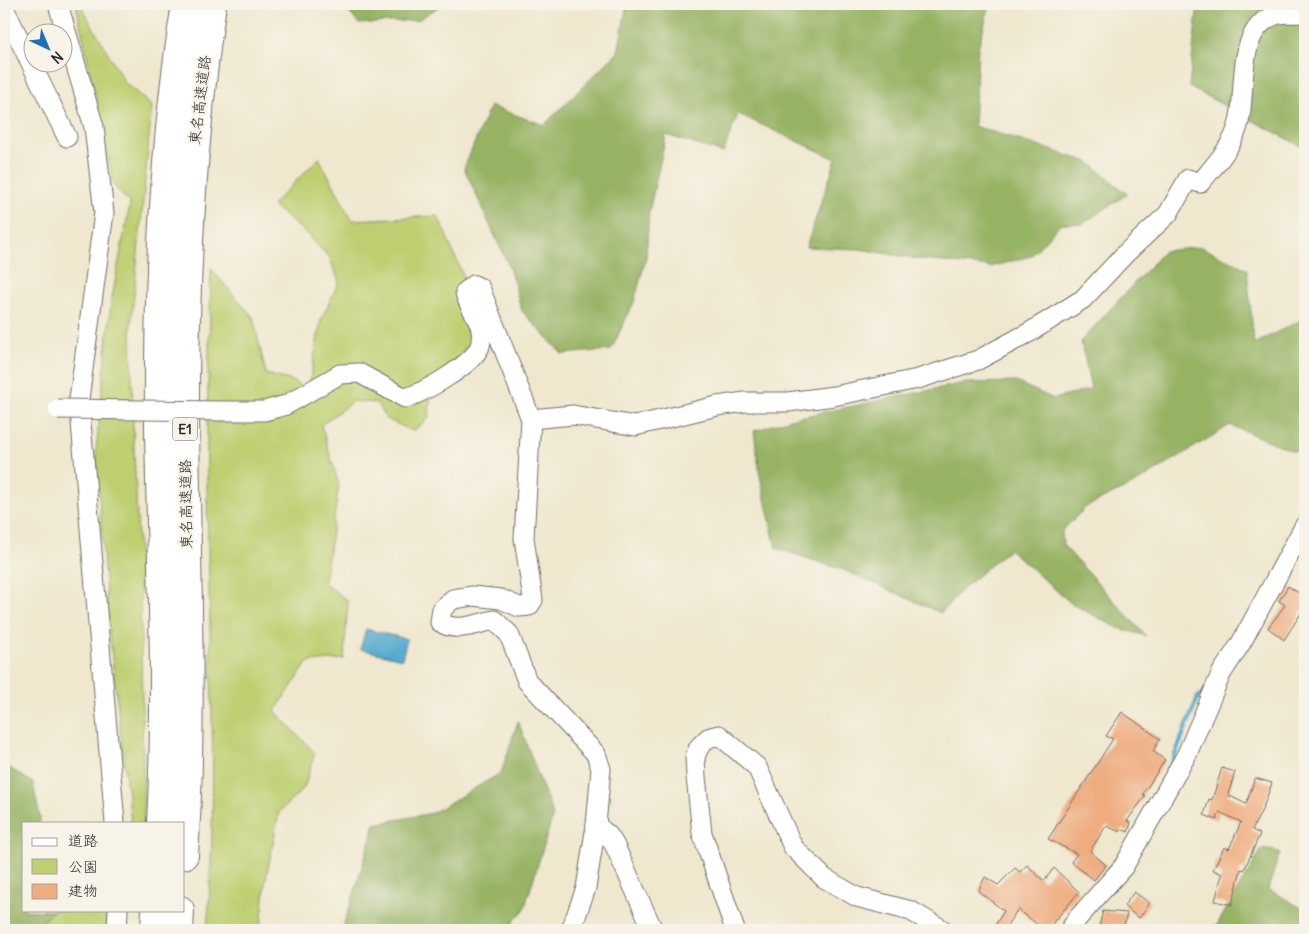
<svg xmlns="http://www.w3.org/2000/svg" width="1309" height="934" font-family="Delius,'Klee One',sans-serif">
<rect width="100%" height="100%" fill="#f7f3e8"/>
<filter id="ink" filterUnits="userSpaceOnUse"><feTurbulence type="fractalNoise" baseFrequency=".02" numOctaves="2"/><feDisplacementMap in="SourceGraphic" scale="10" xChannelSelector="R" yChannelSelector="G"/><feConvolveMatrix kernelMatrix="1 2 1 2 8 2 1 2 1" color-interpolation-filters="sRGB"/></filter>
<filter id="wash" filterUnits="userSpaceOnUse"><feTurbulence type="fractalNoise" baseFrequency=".0096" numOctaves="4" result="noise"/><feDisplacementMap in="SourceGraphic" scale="20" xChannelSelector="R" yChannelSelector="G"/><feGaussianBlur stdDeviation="1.12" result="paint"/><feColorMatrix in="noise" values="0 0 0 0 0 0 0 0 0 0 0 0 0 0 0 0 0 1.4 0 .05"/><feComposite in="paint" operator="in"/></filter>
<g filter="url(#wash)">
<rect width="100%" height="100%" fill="#efe7ce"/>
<g fill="#becf71" stroke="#747d4e">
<path d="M 76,4 L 80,4 L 125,83 L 152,106 L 131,326 L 133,427 L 140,586 L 144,823 L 131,823 L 108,622 L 96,451 L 111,303 L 130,204 L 114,186 Z"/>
<path d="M 319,158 L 352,220 L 438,216 L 465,280 L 473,339 L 431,388 L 429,418 L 413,431 L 386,419 L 377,403 L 353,401 L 321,425 L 339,485 L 324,583 L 348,601 L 344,659 L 308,662 L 275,711 L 315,753 L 304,788 L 279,812 L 266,878 L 261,928 L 259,930 L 207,930 C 219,781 208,630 207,481 C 206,410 210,340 211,269 L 253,317 L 266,374 L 293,381 L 308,392 L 321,320 L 339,282 L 330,258 L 301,229 L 272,205 Z"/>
<path d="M 53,910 L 106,910 L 107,930 L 35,930 Z"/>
</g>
<g fill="#96b263" stroke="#606e47">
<path d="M 342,4 L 443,4 L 418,20 L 359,24 Z"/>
<path d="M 627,4 L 990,4 L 978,48 L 974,126 L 1089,162 L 1127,194 L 1082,224 L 1061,223 L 1031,256 L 990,267 L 924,260 L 859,249 L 806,247 L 836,159 L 738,114 L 723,153 L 666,135 L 649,212 L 646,258 L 634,302 L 611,350 L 562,354 L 522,311 L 509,267 L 464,168 L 490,106 L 544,125 L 618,52 Z"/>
<path d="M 1198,4 L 1305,4 L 1305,148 L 1189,87 Z"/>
<path d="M 1201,247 L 1247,269 L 1254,344 L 1305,318 L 1305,450 L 1293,451 L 1230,425 L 1136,483 L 1086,507 L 1062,531 L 1063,545 L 1146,636 L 1118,628 L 1072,604 L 1009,549 L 961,590 L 941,613 L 846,571 L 776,548 L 760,476 L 754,431 L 790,419 L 964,383 L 1016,382 L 1054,399 L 1091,389 L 1081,341 L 1164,251 Z"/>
<path d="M 518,721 L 553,815 L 524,910 L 506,930 L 341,930 L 350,907 L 375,824 L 432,813 L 501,773 Z"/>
<path d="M 4,764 L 33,783 L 40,818 L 40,823 L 24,823 L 24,910 L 53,911 L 35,930 L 4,930 Z"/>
<path d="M 1262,849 L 1280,852 L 1268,889 L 1305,910 L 1305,930 L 1214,930 Z"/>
</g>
<path fill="#51a9ce" stroke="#3e6a7c" d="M 366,629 L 407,639 L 402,659 L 360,649 Z"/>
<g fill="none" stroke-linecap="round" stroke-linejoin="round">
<g stroke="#51a9ce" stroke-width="4">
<path d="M 1289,574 L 1305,545"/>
<path d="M 1171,765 L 1198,697 L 1205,693"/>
<path d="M 1103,875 L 1120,856"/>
</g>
</g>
<g id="blocks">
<g fill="#eeac7f">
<path d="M 1288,586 L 1305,597 L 1305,607 L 1284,640 L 1268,628 L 1285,605 L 1279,601 Z"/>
<path d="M 1122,712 L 1160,739 L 1153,751 L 1165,760 L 1143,794 L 1145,796 L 1127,821 L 1131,823 L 1128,832 L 1121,829 L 1120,832 L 1106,826 L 1090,851 L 1106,865 L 1094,880 L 1071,862 L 1077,854 L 1048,839 L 1113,739 L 1106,736 Z"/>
<path d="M 1222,768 L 1235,772 L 1228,795 L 1246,804 L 1255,778 L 1272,783 L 1263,808 L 1252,830 L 1260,834 L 1244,870 L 1241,869 L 1232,905 L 1215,901 L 1222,874 L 1213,870 L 1224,847 L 1229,849 L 1241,822 L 1219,812 L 1217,820 L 1204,815 L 1209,799 L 1212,800 Z"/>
<path d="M 1027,865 L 1044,881 L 1054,868 L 1079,892 L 1052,924 L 1059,930 L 1036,930 L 1039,926 L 1018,909 L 1004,930 L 992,930 L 1004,911 L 978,891 L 985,877 L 998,885 L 1015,868 L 1020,872 Z"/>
<path d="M 1134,892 L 1150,903 L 1139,918 L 1124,906 Z"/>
<path d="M 1103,911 L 1127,913 L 1123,930 L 1098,930 Z"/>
</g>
</g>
</g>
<g filter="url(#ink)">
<use href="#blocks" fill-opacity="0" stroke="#706d64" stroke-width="1"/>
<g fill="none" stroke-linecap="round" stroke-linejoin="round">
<g stroke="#706d64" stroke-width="21">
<g id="minor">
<path d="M 58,4 L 94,127 L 104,213 L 79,399 L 115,823"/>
<path d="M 4,8 L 67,137"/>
<path d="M 224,411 L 264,411 L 286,405 L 340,374 L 359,373 L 405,398 C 423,393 473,365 480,346 C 481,343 482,334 481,331 C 480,317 467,306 465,292 L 474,285 L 480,288 L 531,419 L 524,538 L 533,600 L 529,606 L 519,607 L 501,599 L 473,596 L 453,599 L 442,609 L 440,622 C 456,633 476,624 494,620 L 509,634 L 527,681 L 596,754 L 601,769 L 596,825 L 586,888 L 571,930"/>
<path d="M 531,419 L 573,415 L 635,426 L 717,406 L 745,402 L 788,402 L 834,396 L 918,379 L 978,360 L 1030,332 L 1083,299 L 1126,253 L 1168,214 L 1188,179 L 1200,183 C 1215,165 1234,145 1239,122 C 1247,89 1235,30 1275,15 C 1283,12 1296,14 1305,13"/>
<path d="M 596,825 L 608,835 L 614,844 L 653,930"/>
<path d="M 117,930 L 118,910"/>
<path d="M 735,930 L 702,833 L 696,777 L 695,757 L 699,747 L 708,738 L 719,735 L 757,767 L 793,847 L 824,878 L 857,897 L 911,911 L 943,930"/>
<path d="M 1070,930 L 1077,919 L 1124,866 L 1187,754 L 1221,674 L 1241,643 L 1305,525"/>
</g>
</g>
<g stroke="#706d64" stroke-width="30">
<g id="highway">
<path d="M 161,823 C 168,691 161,559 159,427 C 158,285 163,144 186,4"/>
<path d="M 184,855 C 194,703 185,549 185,397 C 185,265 193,134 212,4"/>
<path d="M 155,930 L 156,910"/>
<path d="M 179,930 L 180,910"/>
</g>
</g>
<use href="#minor" stroke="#fff" stroke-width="19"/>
<use href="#highway" stroke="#fff" stroke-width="28"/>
<g stroke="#706d64" stroke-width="21" stroke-linecap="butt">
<path id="minor-bridge" d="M 58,409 L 224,411"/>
</g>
<use href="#minor-bridge" stroke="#fff" stroke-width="19"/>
</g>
</g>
<g text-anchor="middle" stroke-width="4.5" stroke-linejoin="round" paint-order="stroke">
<rect fill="#f7f3e8" stroke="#686764" stroke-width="1" x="172.5" y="417.5" width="25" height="23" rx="4"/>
<g font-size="14" font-weight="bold" fill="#2b2b2b">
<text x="185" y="434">E1</text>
</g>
<g font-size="15" fill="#2b2b2b" stroke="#f7f3e8">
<text transform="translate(200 100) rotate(-83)" y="5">東名高速道路</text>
<text transform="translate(186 504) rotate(-91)" y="5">東名高速道路</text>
</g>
</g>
<rect width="1309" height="934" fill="none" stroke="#f7f3e8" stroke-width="20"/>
<rect x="22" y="822" width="162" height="90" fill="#f7f3e8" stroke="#a5a39c"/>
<rect x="32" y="838" width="25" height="8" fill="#ffffff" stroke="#a5a39c"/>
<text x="68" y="846" font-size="15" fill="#2b2b2b">道路</text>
<rect x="32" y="859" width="25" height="15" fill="#becf71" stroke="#a5a39c"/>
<text x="68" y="872" font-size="15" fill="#2b2b2b">公園</text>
<rect x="32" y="884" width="25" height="15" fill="#eeac7f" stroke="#a5a39c"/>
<text x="68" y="896" font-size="15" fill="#2b2b2b">建物</text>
<g transform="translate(48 48) rotate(136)"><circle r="24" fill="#f7f3e8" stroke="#a5a39c"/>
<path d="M0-4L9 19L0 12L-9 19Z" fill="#1f6fb2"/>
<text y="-8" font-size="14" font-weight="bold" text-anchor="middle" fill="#2b2b2b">N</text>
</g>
</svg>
